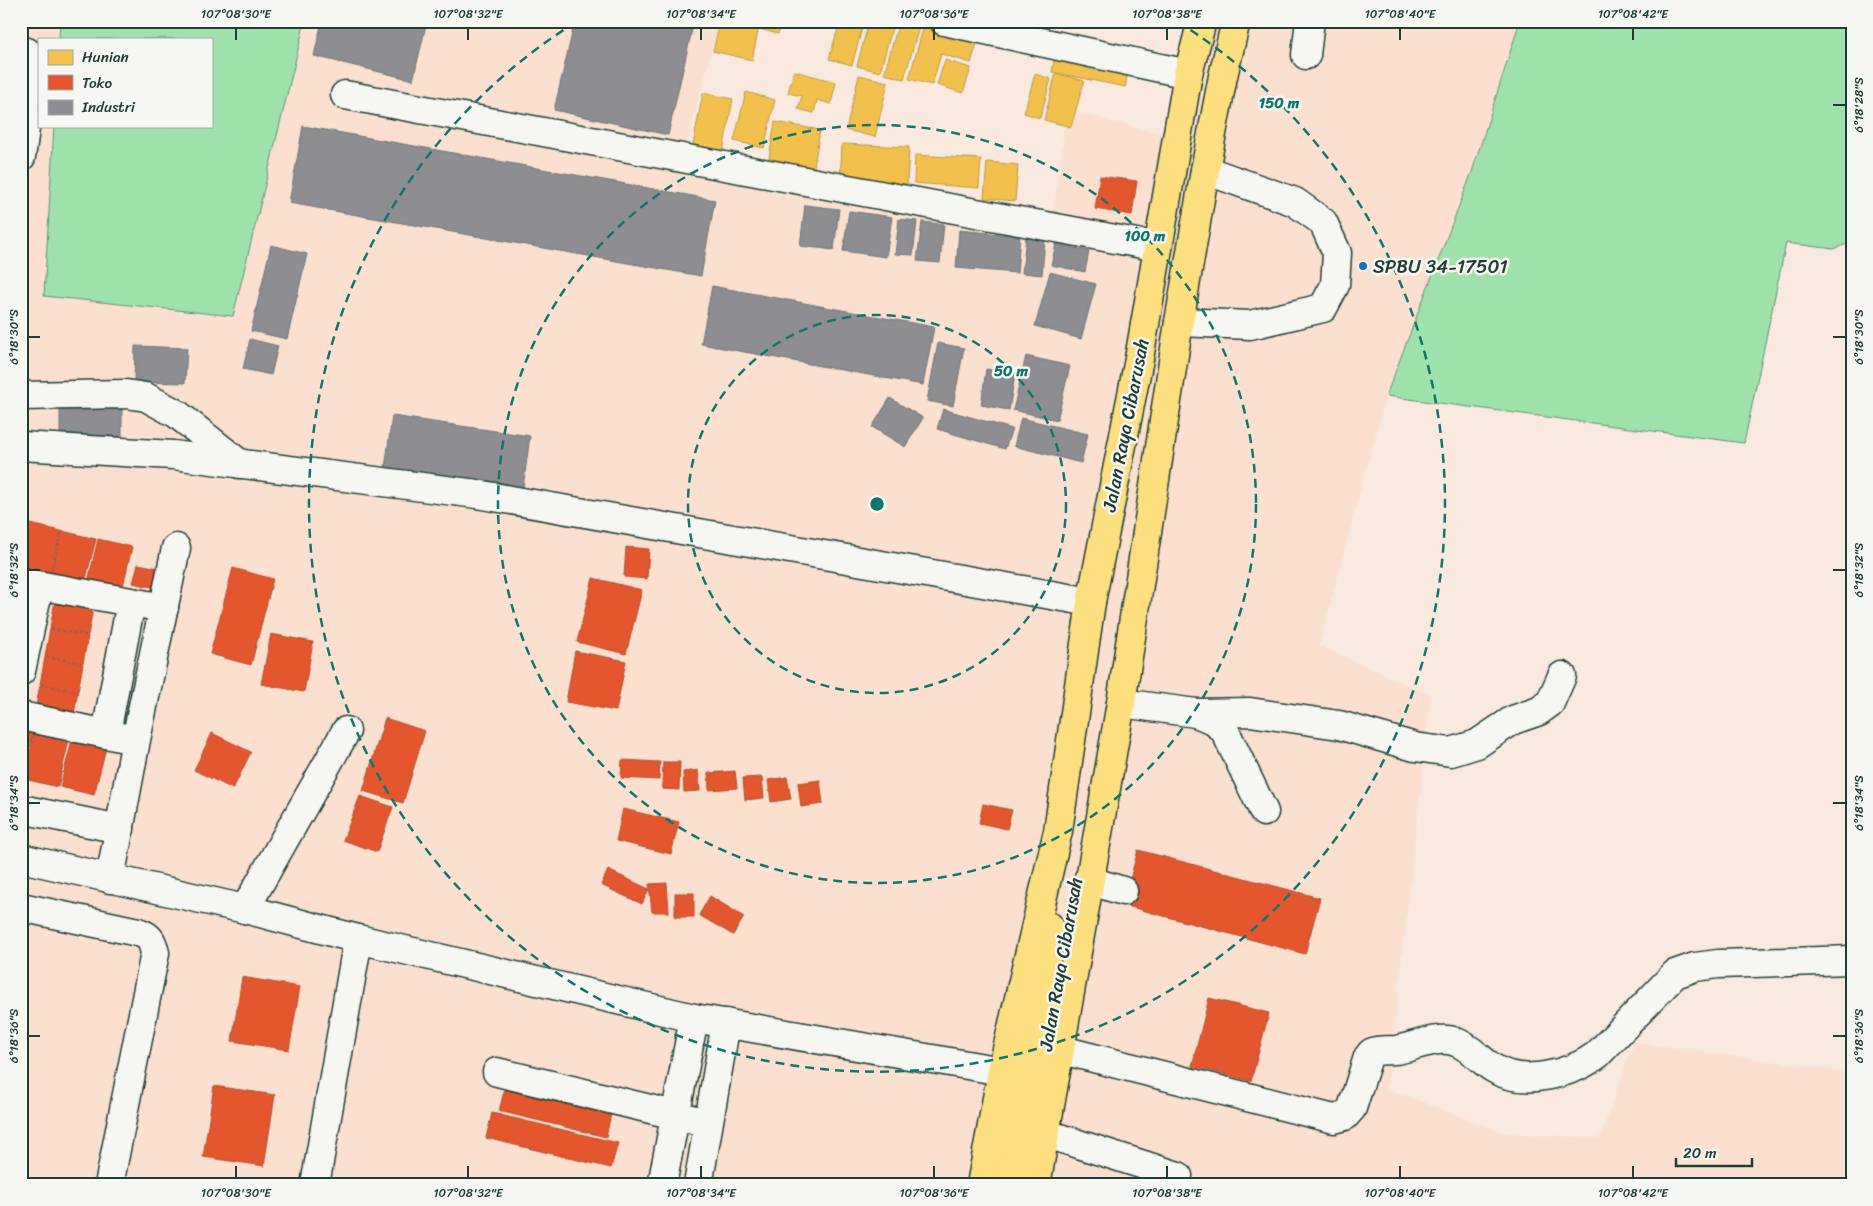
<svg xmlns="http://www.w3.org/2000/svg" width="1873" height="1206" font-family="Sriracha,sans-serif">
<rect width="100%" height="100%" fill="#f9e9de"/>
<filter id="ink" filterUnits="userSpaceOnUse"><feTurbulence type="fractalNoise" baseFrequency=".02" numOctaves="2"/><feDisplacementMap in="SourceGraphic" scale="10" xChannelSelector="R" yChannelSelector="G"/><feConvolveMatrix kernelMatrix="1 2 1 2 8 2 1 2 1" color-interpolation-filters="sRGB"/></filter>
<g filter="url(#ink)">
<path fill="#fbe0d0" fill-rule="evenodd" d="M 21,21 L 719,21 L 683,160 L 1052,220 L 1067,110 L 1166,135 L 1188,21 L 1520,21 L 1472,172 L 1386,396 L 1319,646 L 1431,695 L 1387,1089 L 1505,1133 L 1600,1138 L 1634,1042 L 1852,1073 L 1852,1185 L 21,1185 ZM 39,39 L 211,39 L 211,126 L 39,126 Z"/>
<g fill="#a0e2ac" stroke="#609070">
<path d="M 60,21 L 305,21 L 233,316 L 44,296 L 54,126 L 211,126 L 211,39 L 59,39 Z"/>
<path d="M 1520,21 L 1852,21 L 1852,242 L 1834,249 L 1786,243 L 1744,443 L 1386,396 L 1472,172 Z"/>
</g>
<g fill="#f2c14e" stroke="#b39946">
<path d="M 730,21 L 782,21 L 778,34 Z"/>
<path d="M 840,21 L 864,21 L 852,65 L 829,59 Z"/>
<path d="M 869,21 L 894,21 L 880,72 L 857,66 Z"/>
<path d="M 720,22 L 758,31 L 752,60 L 713,51 Z"/>
<path d="M 899,22 L 919,27 L 904,79 L 884,74 Z"/>
<path d="M 924,25 L 978,40 L 971,63 L 941,54 L 932,85 L 909,79 Z"/>
<path d="M 1056,51 L 1129,67 L 1125,87 L 1052,72 Z"/>
<path d="M 945,60 L 971,68 L 963,93 L 937,85 Z"/>
<path d="M 794,71 L 836,82 L 831,104 L 817,100 L 814,113 L 798,109 L 802,96 L 788,93 Z"/>
<path d="M 1056,73 L 1084,81 L 1071,127 L 1044,120 Z"/>
<path d="M 1035,74 L 1051,79 L 1040,118 L 1024,113 Z"/>
<path d="M 859,75 L 888,82 L 875,137 L 846,130 Z"/>
<path d="M 746,92 L 775,100 L 764,148 L 734,141 Z"/>
<path d="M 703,93 L 733,99 L 721,161 L 691,155 Z"/>
<path d="M 775,122 L 820,130 L 812,178 L 767,171 Z"/>
<path d="M 842,144 L 909,147 L 907,184 L 840,181 Z"/>
<path d="M 915,155 L 981,159 L 979,188 L 914,183 Z"/>
<path d="M 987,162 L 1018,165 L 1015,201 L 984,198 Z"/>
</g>
<g fill="#e4572e" stroke="#a94f30">
<path d="M 1100,176 L 1137,181 L 1132,215 L 1095,209 Z"/>
<path d="M 26,523 L 61,531 L 49,578 L 21,572 L 21,543 Z"/>
<path d="M 62,531 L 96,539 L 84,586 L 50,578 Z"/>
<path d="M 98,539 L 132,547 L 121,595 L 87,586 Z"/>
<path d="M 626,547 L 649,549 L 647,579 L 624,577 Z"/>
<path d="M 138,564 L 159,568 L 156,588 L 133,583 Z"/>
<path d="M 233,568 L 273,579 L 251,665 L 210,654 Z"/>
<path d="M 593,578 L 642,590 L 626,654 L 577,642 Z"/>
<path d="M 55,601 L 93,609 L 88,635 L 50,628 Z"/>
<path d="M 50,629 L 88,636 L 83,663 L 45,656 Z"/>
<path d="M 271,634 L 313,642 L 304,692 L 261,684 Z"/>
<path d="M 575,651 L 626,661 L 616,711 L 566,702 Z"/>
<path d="M 45,657 L 83,664 L 78,691 L 40,684 Z"/>
<path d="M 40,685 L 78,692 L 73,719 L 35,711 Z"/>
<path d="M 385,718 L 425,731 L 403,803 L 363,791 Z"/>
<path d="M 21,728 L 34,731 L 22,779 L 21,778 Z"/>
<path d="M 35,731 L 69,740 L 58,787 L 24,779 Z"/>
<path d="M 212,733 L 251,752 L 233,789 L 194,770 Z"/>
<path d="M 72,740 L 106,748 L 94,795 L 60,787 Z"/>
<path d="M 622,760 L 660,762 L 659,780 L 621,778 Z"/>
<path d="M 663,762 L 680,762 L 679,790 L 662,789 Z"/>
<path d="M 698,770 L 700,791 L 684,792 L 683,772 Z"/>
<path d="M 735,771 L 737,788 L 709,790 L 708,773 Z"/>
<path d="M 762,777 L 764,798 L 745,800 L 743,778 Z"/>
<path d="M 787,777 L 791,799 L 771,802 L 768,780 Z"/>
<path d="M 820,780 L 823,804 L 801,807 L 798,783 Z"/>
<path d="M 360,796 L 393,807 L 377,852 L 343,840 Z"/>
<path d="M 983,804 L 1012,810 L 1007,829 L 979,823 Z"/>
<path d="M 623,809 L 679,822 L 671,854 L 616,841 Z"/>
<path d="M 1138,850 L 1320,898 L 1305,954 L 1123,905 Z"/>
<path d="M 608,870 L 649,889 L 642,904 L 601,885 Z"/>
<path d="M 667,883 L 669,912 L 652,912 L 649,884 Z"/>
<rect x="675" y="893" width="19" height="24"/>
<path d="M 710,896 L 744,917 L 733,935 L 699,915 Z"/>
<path d="M 242,977 L 300,987 L 289,1050 L 232,1041 Z"/>
<path d="M 1209,998 L 1269,1013 L 1251,1081 L 1192,1066 Z"/>
<path d="M 506,1084 L 612,1109 L 606,1137 L 499,1111 Z"/>
<path d="M 214,1086 L 275,1095 L 264,1166 L 203,1157 Z"/>
<path d="M 492,1113 L 618,1143 L 611,1168 L 486,1138 Z"/>
<path d="M 1137,1169 L 1193,1185 L 1133,1185 Z"/>
</g>
<g fill="#8d8d92" stroke="#6c7576">
<path d="M 322,21 L 427,21 L 413,80 L 314,56 Z"/>
<path d="M 575,21 L 694,21 L 668,135 L 554,110 Z"/>
<path d="M 303,126 L 715,200 L 701,276 L 289,203 Z"/>
<path d="M 805,205 L 839,209 L 834,250 L 800,246 Z"/>
<path d="M 849,211 L 892,217 L 886,257 L 843,251 Z"/>
<path d="M 899,219 L 917,221 L 913,255 L 895,254 Z"/>
<path d="M 922,222 L 944,224 L 940,263 L 917,261 Z"/>
<path d="M 959,230 L 1020,236 L 1017,273 L 956,268 Z"/>
<path d="M 1026,237 L 1045,238 L 1042,275 L 1022,273 Z"/>
<path d="M 1056,244 L 1089,251 L 1085,272 L 1051,265 Z"/>
<path d="M 271,245 L 307,254 L 287,339 L 251,331 Z"/>
<path d="M 1050,272 L 1096,284 L 1081,339 L 1035,326 Z"/>
<path d="M 712,286 L 934,327 L 923,385 L 701,344 Z"/>
<path d="M 250,339 L 278,346 L 271,375 L 243,369 Z"/>
<path d="M 938,343 L 964,348 L 953,406 L 927,401 Z"/>
<path d="M 135,346 L 187,348 L 185,383 L 134,382 Z"/>
<path d="M 1026,356 L 1070,366 L 1057,420 L 1013,410 Z"/>
<path d="M 986,369 L 1015,374 L 1009,410 L 981,405 Z"/>
<path d="M 890,398 L 923,418 L 905,447 L 872,427 Z"/>
<path d="M 60,399 L 122,400 L 122,446 L 60,446 Z"/>
<path d="M 943,409 L 1012,429 L 1005,449 L 937,429 Z"/>
<path d="M 392,416 L 530,436 L 522,495 L 384,476 Z"/>
<path d="M 1021,418 L 1088,434 L 1081,463 L 1014,446 Z"/>
</g>
<g fill="none" stroke-linecap="round" stroke-linejoin="round">
<g stroke="#1f3d34" stroke-width="31">
<g id="minor">
<path d="M 944,21 L 1188,74"/>
<path d="M 1306,55 L 1310,21"/>
<path d="M 345,95 L 1158,247"/>
<path d="M 21,157 L 25,129 L 27,52"/>
<path d="M 1179,322 L 1250,325 L 1323,308 L 1335,285 L 1337,253 L 1323,222 L 1295,202 L 1205,170"/>
<path d="M 21,396 L 126,394 L 146,397 L 177,414 L 240,464"/>
<path d="M 21,446 L 173,455 L 477,494 L 1091,602"/>
<path d="M 21,582 L 164,608"/>
<path d="M 21,671 L 39,586"/>
<path d="M 1121,703 L 1196,713 L 1250,712 L 1339,725 L 1415,747 L 1451,752 L 1477,744 L 1513,720 L 1539,711 L 1550,703 L 1562,676"/>
<path d="M 1196,713 L 1213,720 L 1225,731 L 1264,812"/>
<path d="M 21,716 L 125,738"/>
<path d="M 106,733 L 131,602"/>
<path d="M 21,809 L 120,829"/>
<path d="M 21,858 L 245,909 L 358,939 L 694,1018 L 1002,1071"/>
<path d="M 110,879 L 136,740 L 176,548"/>
<path d="M 1088,880 L 1123,891"/>
<path d="M 21,907 L 138,932 C 150,936 152,940 155,953 L 109,1185"/>
<path d="M 245,909 L 346,731"/>
<path d="M 1058,1049 L 1334,1119 L 1345,1116 L 1352,1108 L 1368,1057 C 1370,1055 1370,1053 1373,1052 C 1380,1049 1389,1051 1396,1050 C 1414,1047 1438,1035 1456,1042 C 1470,1047 1480,1060 1493,1068 C 1522,1087 1571,1074 1597,1055 L 1675,974 L 1695,967 L 1718,964 L 1852,960"/>
<path d="M 497,1072 L 708,1123"/>
<path d="M 1044,1133 L 1178,1176"/>
<path d="M 315,1185 L 358,939"/>
<path d="M 662,1185 L 694,1018"/>
<path d="M 698,1185 L 726,1023"/>
</g>
</g>
<g stroke="#1f3d34" stroke-width="31">
<g id="major">
<path d="M 981,1185 L 1002,1071 L 1058,831 L 1091,602 L 1139,359 L 1188,74 L 1202,21"/>
<path d="M 1009,1185 L 1040,1012 L 1050,927"/>
<path d="M 1036,1185 L 1121,703 L 1179,322 L 1205,170 L 1223,76 L 1236,21"/>
</g>
</g>
<use href="#minor" stroke="#f6f6f2" stroke-width="28"/>
<use href="#major" stroke="#fddf80" stroke-width="28"/>
</g>
</g>
<path fill="none" stroke="#1f3d34" stroke-width="2" d="M 236,28 L 236,40M 468,28 L 468,40M 701,28 L 701,40M 934,28 L 934,40M 1167,28 L 1167,40M 1400,28 L 1400,40M 1633,28 L 1633,40M 1833,105 L 1846,105M 28,337 L 40,337M 1833,337 L 1846,337M 28,570 L 40,570M 1833,570 L 1846,570M 28,803 L 40,803M 1833,803 L 1846,803M 28,1036 L 40,1036M 1833,1036 L 1846,1036M 236,1166 L 236,1178M 468,1166 L 468,1178M 701,1166 L 701,1178M 934,1166 L 934,1178M 1167,1166 L 1167,1178M 1400,1166 L 1400,1178M 1633,1166 L 1633,1178"/>
<g fill="none" stroke="#0f766e" stroke-width="2.5" stroke-dasharray="9 6">
<circle cx="877" cy="504" r="189"/>
<circle cx="877" cy="504" r="379"/>
<path d="M1178 22A568 568 0 1 1 576 22"/>
</g>
<circle fill="#1f6fb2" stroke="#f6f6f2" stroke-width="2" cx="1363" cy="266" r="5"/>
<g text-anchor="middle" stroke-width="5" stroke-linejoin="round" paint-order="stroke">
<g font-size="19" fill="#1f3d34" stroke="#f6f6f2" text-anchor="start">
<text x="1373" y="273">SPBU 34-17501</text>
</g>
<g font-size="19" fill="#1f3d34" stroke="#f6f6f2">
<text transform="translate(1125 425) rotate(-79)" y="7">Jalan Raya Cibarusah</text>
<text transform="translate(1060 964) rotate(-80)" y="7">Jalan Raya Cibarusah</text>
</g>
</g>
<circle cx="877" cy="504" r="8" fill="#0f766e" stroke="#f6f6f2" stroke-width="2.5"/>
<g font-size="15" text-anchor="middle" font-weight="bold" fill="#0f766e" stroke="#f6f6f2" stroke-width="5" stroke-linejoin="round" paint-order="stroke">
<text x="1279" y="108">150 m</text>
<text x="1145" y="241">100 m</text>
<text x="1011" y="376">50 m</text>
</g>
<rect width="1873" height="1206" fill="none" stroke="#f6f6f2" stroke-width="55"/>
<rect x="38" y="38" width="175" height="90" fill="#f6f6f2" stroke="#a0aca6"/>
<rect x="48" y="50" width="25" height="15" fill="#f2c14e" stroke="#a0aca6"/>
<text x="82" y="62" font-size="15" fill="#1f3d34">Hunian</text>
<rect x="48" y="75" width="25" height="15" fill="#e4572e" stroke="#a0aca6"/>
<text x="82" y="88" font-size="15" fill="#1f3d34">Toko</text>
<rect x="48" y="100" width="25" height="15" fill="#8d8d92" stroke="#a0aca6"/>
<text x="82" y="112" font-size="15" fill="#1f3d34">Industri</text>
<path d="M1676 1158v8h76v-8" fill="none" stroke="#1f3d34" stroke-width="2.5"/>
<text x="1683" y="1158" font-size="15" fill="#1f3d34" stroke="#f6f6f2" stroke-width="4" paint-order="stroke">20 m</text>
<rect x="28" y="28" width="1818" height="1150" fill="none" stroke="#1f3d34" stroke-width="2"/>
<g font-size="12" text-anchor="middle" fill="#1f3d34">
<text x="236" y="18">107°08'30"E</text>
<text x="468" y="18">107°08'32"E</text>
<text x="701" y="18">107°08'34"E</text>
<text x="934" y="18">107°08'36"E</text>
<text x="1167" y="18">107°08'38"E</text>
<text x="1400" y="18">107°08'40"E</text>
<text x="1633" y="18">107°08'42"E</text>
<text transform="translate(1859 105) rotate(-90)" y="4">6°18'28"S</text>
<text transform="translate(14 337) rotate(-90)" y="4">6°18'30"S</text>
<text transform="translate(1859 337) rotate(-90)" y="4">6°18'30"S</text>
<text transform="translate(14 570) rotate(-90)" y="4">6°18'32"S</text>
<text transform="translate(1859 570) rotate(-90)" y="4">6°18'32"S</text>
<text transform="translate(14 803) rotate(-90)" y="4">6°18'34"S</text>
<text transform="translate(1859 803) rotate(-90)" y="4">6°18'34"S</text>
<text transform="translate(14 1036) rotate(-90)" y="4">6°18'36"S</text>
<text transform="translate(1859 1036) rotate(-90)" y="4">6°18'36"S</text>
<text x="236" y="1197">107°08'30"E</text>
<text x="468" y="1197">107°08'32"E</text>
<text x="701" y="1197">107°08'34"E</text>
<text x="934" y="1197">107°08'36"E</text>
<text x="1167" y="1197">107°08'38"E</text>
<text x="1400" y="1197">107°08'40"E</text>
<text x="1633" y="1197">107°08'42"E</text>
</g>
</svg>
